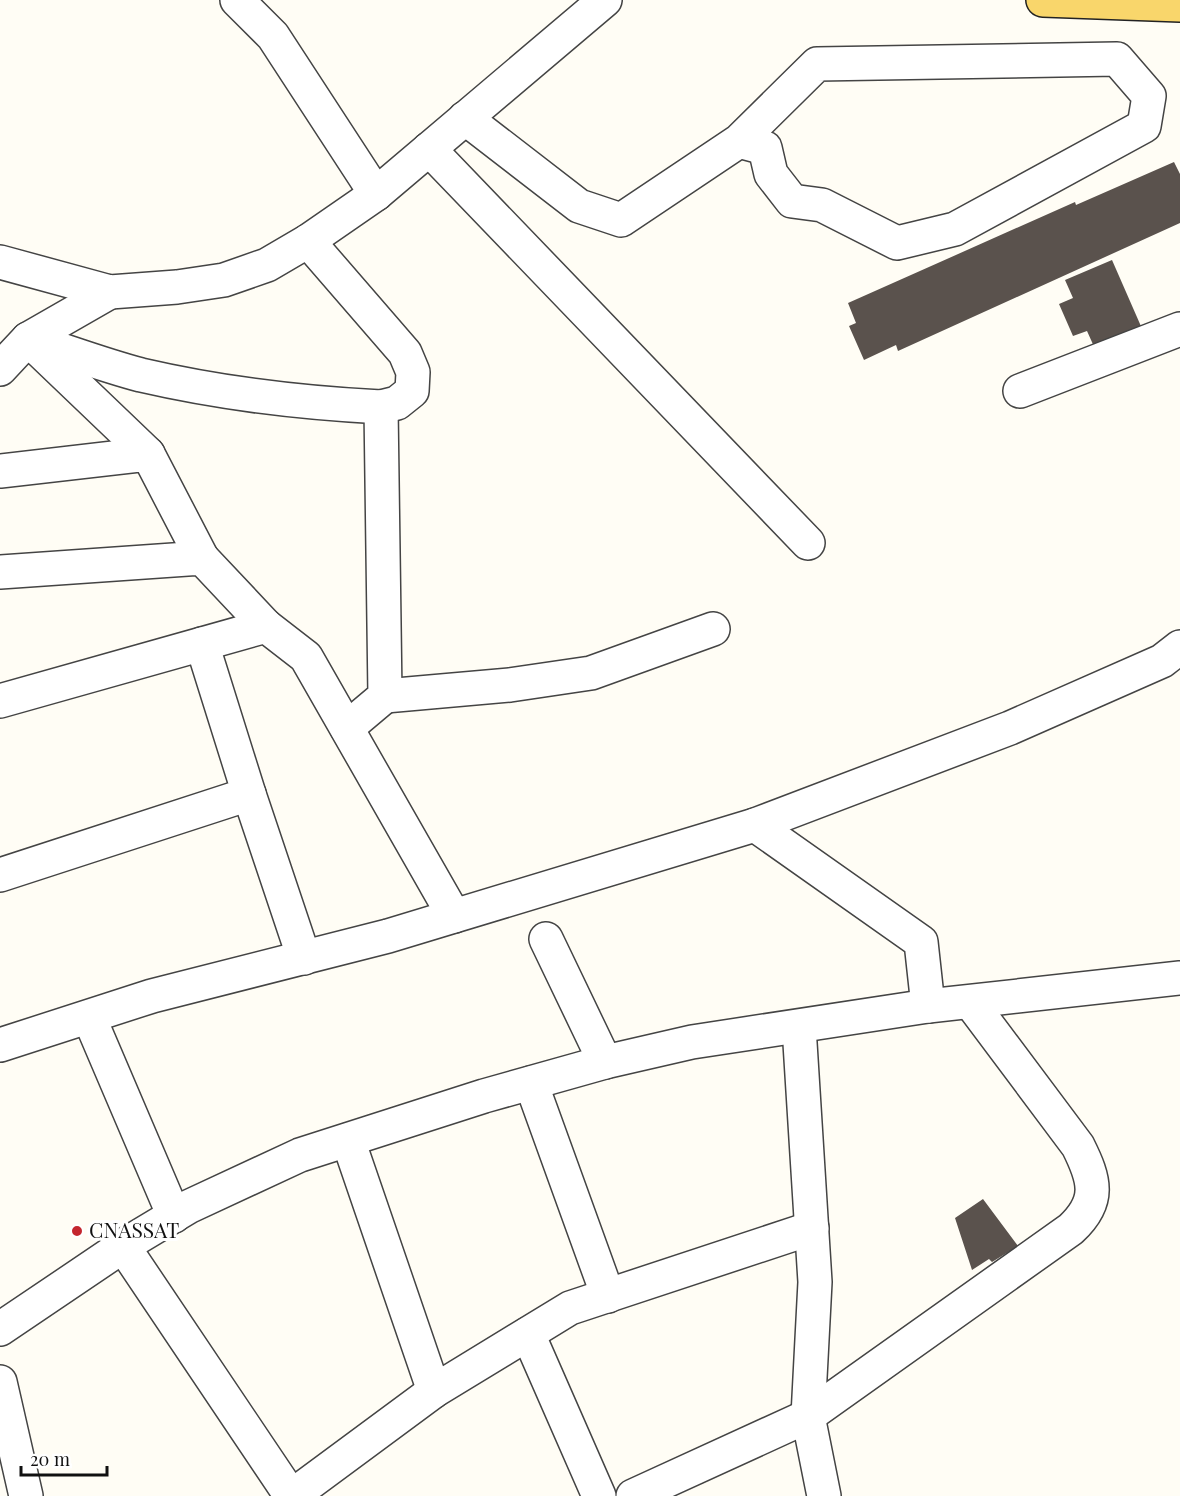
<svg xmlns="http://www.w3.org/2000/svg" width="1180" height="1496" font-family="'Playfair Display',serif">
<rect width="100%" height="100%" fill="#fffdf5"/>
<g fill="#5a524d">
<path d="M 1174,162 L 1180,174 L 1180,223 L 898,351 L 896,345 L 864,360 L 849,326 L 856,323 L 848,303 L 1075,202 L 1076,205 Z"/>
<path d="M 1112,260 L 1147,340 L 1100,360 L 1087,331 L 1073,336 L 1059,304 L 1073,298 L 1065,280 Z"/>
<path d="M 983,1199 L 1018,1246 L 992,1262 L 989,1259 L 972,1270 L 955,1218 Z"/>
</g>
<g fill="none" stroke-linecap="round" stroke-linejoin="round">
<g stroke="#444" stroke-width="36">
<g id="minor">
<path d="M 237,0 L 273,36 L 376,194"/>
<path d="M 465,118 L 579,206 L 621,220 L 739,141 L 765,148 L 771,174 L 792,201 L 822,205 L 897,243 L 955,229 L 1144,126 L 1149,96 L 1117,59 L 817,64 L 739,141"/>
<path d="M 429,149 L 808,543"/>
<path d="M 308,241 L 405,353 L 413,372 L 412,391 L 397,403 L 381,407"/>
<path d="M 0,262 L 110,292 L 177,287 L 224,280 L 267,265 L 308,241 L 376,194 L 605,0"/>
<path d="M 28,339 C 66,351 103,365 141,375 C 219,393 301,403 381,407 L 385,696 L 347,728"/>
<path d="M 32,343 L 148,454"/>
<path d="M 0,369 L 28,339 L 110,292"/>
<path d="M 1020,391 L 1180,329"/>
<path d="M 0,471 L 148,454 L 202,558"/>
<path d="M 0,572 L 202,558 L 266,626"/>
<path d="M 385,696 L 510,685 L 591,673 L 713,629"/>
<path d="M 0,701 L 266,626 L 306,657 L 454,916"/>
<path d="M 249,794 L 304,958"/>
<path d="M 755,825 L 921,942 L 928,1006"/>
<path d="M 0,875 L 249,794 L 202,644"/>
<path d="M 546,939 L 605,1062"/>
<path d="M 89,1017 L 174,1216"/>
<path d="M 799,1027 L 815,1282 L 808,1416 L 824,1496"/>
<path d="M 0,1045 L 152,996 L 388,936 L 755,825 L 1010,728 L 1162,661 L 1180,647"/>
<path d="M 531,1083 L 608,1296"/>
<path d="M 348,1140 L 434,1391"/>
<path d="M 123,1246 L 291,1496"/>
<path d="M 0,1329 L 123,1246 L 188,1207 L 300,1155 L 484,1096 L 605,1062 L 692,1042 L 928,1006 L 1180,978"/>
<path d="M 528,1334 L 599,1496"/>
<path d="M 0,1382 L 26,1496"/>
<path d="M 292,1496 L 434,1391 L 570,1308 L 812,1228"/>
<path d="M 633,1496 L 808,1416 L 1071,1229 C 1101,1201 1095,1180 1078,1146 L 971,1003"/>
</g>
</g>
<g stroke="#222" stroke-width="36">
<path id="major" d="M 1043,0 L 1180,5"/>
</g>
<use href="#minor" stroke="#fff" stroke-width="33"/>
<use href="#major" stroke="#f9d66b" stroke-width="33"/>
</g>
<circle fill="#c4262e" stroke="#fff" stroke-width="2" cx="77" cy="1231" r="6"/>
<g text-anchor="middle" stroke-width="6" stroke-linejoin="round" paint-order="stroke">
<g font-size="21" fill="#111" stroke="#fff" text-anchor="start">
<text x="89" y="1238">CNASSAT</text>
</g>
</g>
<path d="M21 1466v9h86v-9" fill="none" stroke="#111111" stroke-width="3"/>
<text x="30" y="1466" font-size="18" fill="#111111" stroke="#ffffff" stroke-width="4.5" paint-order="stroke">20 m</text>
</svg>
